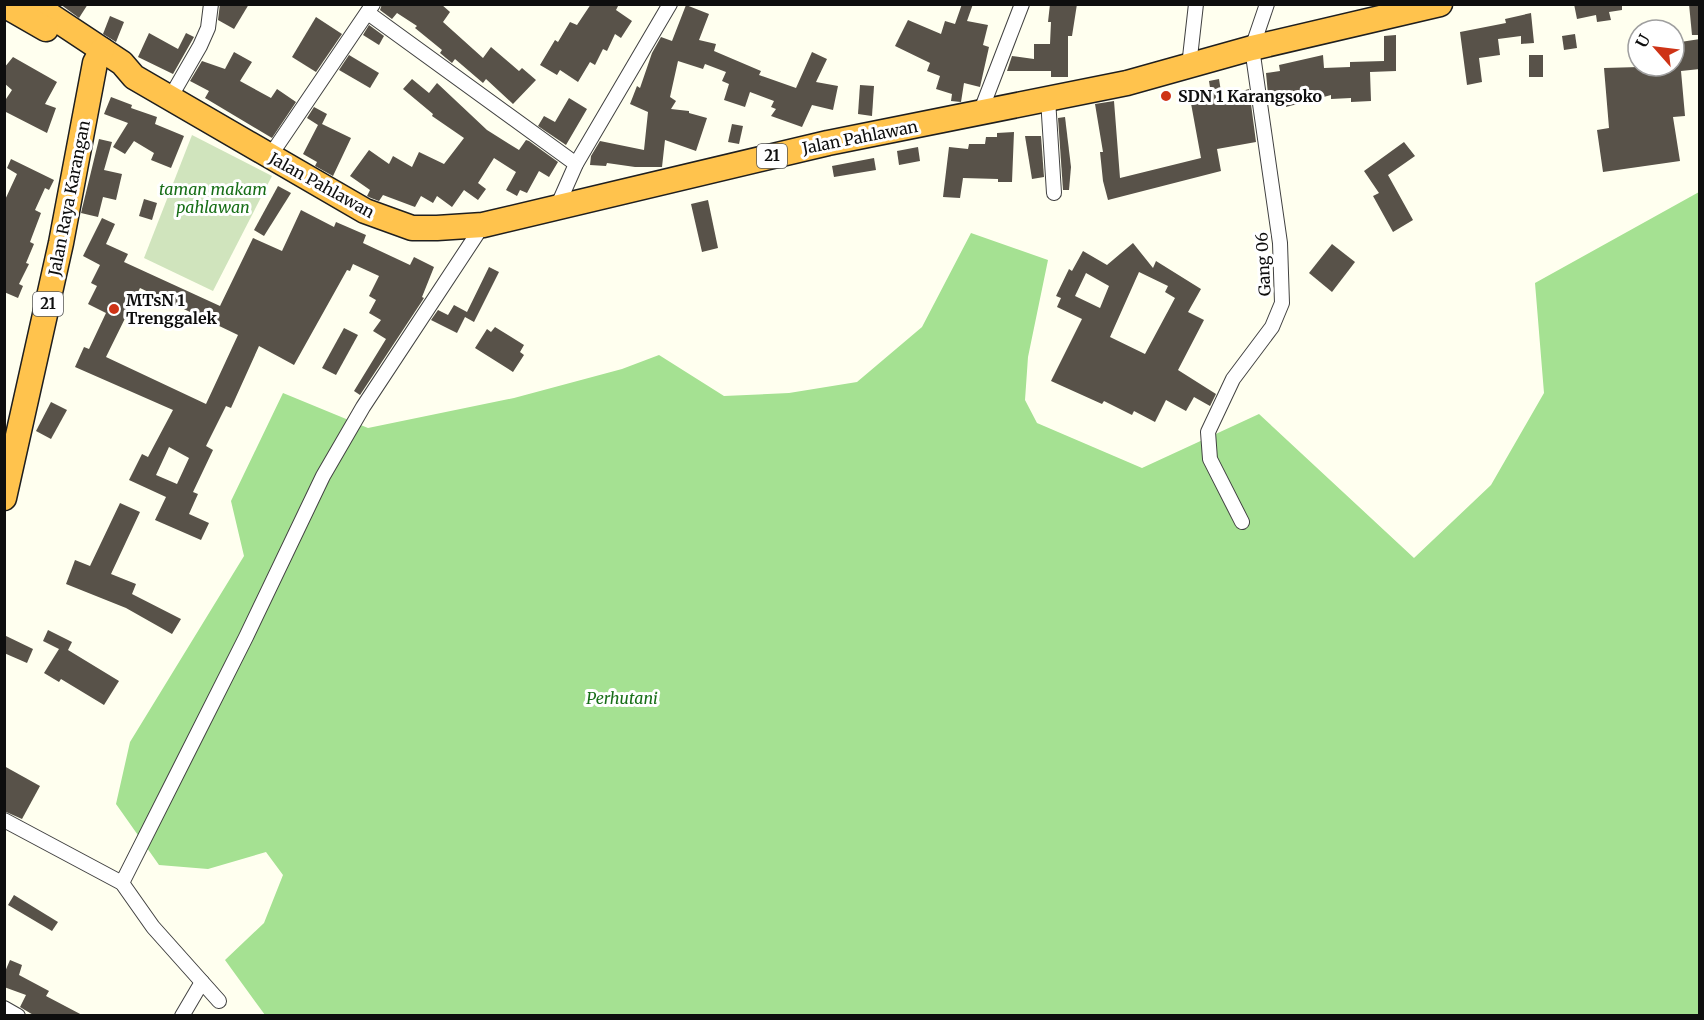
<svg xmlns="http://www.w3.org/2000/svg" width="1704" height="1020" font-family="Merriweather,serif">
<rect width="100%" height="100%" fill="#ffffef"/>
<path fill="#a5e192" d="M 1699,192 L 1699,1015 L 265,1015 L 225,960 L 264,923 L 283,875 L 266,852 L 208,869 L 159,865 L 116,804 L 130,742 L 244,556 L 231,501 L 283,393 L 368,428 L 514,398 L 622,369 L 659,355 L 724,396 L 789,393 L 857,382 L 922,327 L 971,233 L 1048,260 L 1028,357 L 1025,400 L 1037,423 L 1142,468 L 1259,414 L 1414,558 L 1491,485 L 1544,393 L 1535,283 Z"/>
<path fill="#d0e4bd" d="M 192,135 L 272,176 L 213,291 L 144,258 Z"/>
<g fill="#585249" fill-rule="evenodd">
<path d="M 60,4 L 88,4 L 79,18 Z"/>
<path d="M 220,4 L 249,4 L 234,29 L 218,20 Z"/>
<path d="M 382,4 L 441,4 L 450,12 L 443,22 L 483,58 L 491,47 L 519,71 L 522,68 L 536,80 L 513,104 L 486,79 L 483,83 L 455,59 L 452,63 L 440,53 L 442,50 L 415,28 L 417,26 L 397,13 L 392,19 L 380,10 Z"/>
<path d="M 591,4 L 619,4 L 616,10 L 632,21 L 621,38 L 615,34 L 607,51 L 603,49 L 595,65 L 590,62 L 578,82 L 560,70 L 557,75 L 540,65 L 555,40 L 558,42 L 570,22 L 577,25 Z"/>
<path d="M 962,4 L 973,4 L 967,21 L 988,25 L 983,45 L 989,47 L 980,87 L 964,83 L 961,102 L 951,101 L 952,94 L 936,89 L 940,76 L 927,71 L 930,63 L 895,46 L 908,20 L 941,34 L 945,21 L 955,24 Z"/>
<path d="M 1050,4 L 1077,4 L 1072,36 L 1068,36 L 1068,77 L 1051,77 L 1051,71 L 1007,71 L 1012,56 L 1034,59 L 1034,44 L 1050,44 L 1051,22 L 1048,22 Z"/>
<path d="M 1574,4 L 1622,4 L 1622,10 L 1609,12 L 1611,20 L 1597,22 L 1596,15 L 1577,19 Z"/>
<path d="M 1689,4 L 1700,4 L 1700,35 L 1692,35 Z"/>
<path d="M 686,5 L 709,14 L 699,40 L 716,44 L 714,51 L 761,71 L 759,75 L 796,88 L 812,52 L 827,59 L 816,82 L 838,86 L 833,110 L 812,105 L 802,127 L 771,116 L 776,109 L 771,107 L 774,101 L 750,92 L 745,107 L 724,100 L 729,84 L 722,81 L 726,72 L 705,64 L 703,69 L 678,61 L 670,97 L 676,101 L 671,109 L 689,111 L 689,113 L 707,118 L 696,151 L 665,140 L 662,167 L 635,167 L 607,163 L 606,166 L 590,165 L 591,156 L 600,141 L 644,150 L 648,112 L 630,104 L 637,86 L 640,88 L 652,53 L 661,37 L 672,41 Z"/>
<path d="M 1531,13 L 1534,43 L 1521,44 L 1521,36 L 1498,39 L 1500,55 L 1479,58 L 1482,82 L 1467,85 L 1460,32 L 1506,23 L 1505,19 Z"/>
<path d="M 110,16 L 124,22 L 116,42 L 103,34 Z"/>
<path d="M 316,17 L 342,34 L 316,72 L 292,57 Z"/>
<path d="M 369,25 L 384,36 L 379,45 L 363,35 Z"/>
<path d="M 149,33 L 178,49 L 186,33 L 194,37 L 173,74 L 138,57 Z"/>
<path d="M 1575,34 L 1577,48 L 1564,50 L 1562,36 Z"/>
<path d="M 1396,35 L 1396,71 L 1370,72 L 1371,101 L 1351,102 L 1351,98 L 1331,99 L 1331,95 L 1286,107 L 1286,103 L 1269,105 L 1266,73 L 1280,71 L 1279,65 L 1323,55 L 1324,68 L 1350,67 L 1350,62 L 1384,61 L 1384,36 Z"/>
<path d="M 1700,39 L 1700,69 L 1681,71 L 1685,116 L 1673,117 L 1680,161 L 1603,172 L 1597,130 L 1609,128 L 1604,68 L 1674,66 L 1674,43 Z"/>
<path d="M 234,52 L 252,62 L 240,81 L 271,98 L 277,89 L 296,102 L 272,138 L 205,98 L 209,91 L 190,81 L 202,61 L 225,69 Z"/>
<path d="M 349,55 L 379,73 L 370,88 L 339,70 Z"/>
<rect x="1529" y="55" width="14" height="22"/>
<path d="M 13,57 L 57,82 L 45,104 L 56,108 L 47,133 L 4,111 L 4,102 L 12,90 L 4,83 L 4,68 Z"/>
<path d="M 412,79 L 429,93 L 437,83 L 487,130 L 519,150 L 526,140 L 529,141 L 558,162 L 549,177 L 539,171 L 527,193 L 520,190 L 517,196 L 506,190 L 516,172 L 494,158 L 478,183 L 486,189 L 478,200 L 464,190 L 452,207 L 437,196 L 433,203 L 421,196 L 415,207 L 383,195 L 379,201 L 371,198 L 367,196 L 370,190 L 350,176 L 369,150 L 389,164 L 393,156 L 412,167 L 419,152 L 444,164 L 464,138 L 432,116 L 433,114 L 403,89 Z"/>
<path d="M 1219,79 L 1223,104 L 1244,101 L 1242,91 L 1249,89 L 1256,142 L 1217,149 L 1221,171 L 1108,200 L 1103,181 L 1100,152 L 1103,152 L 1095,104 L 1114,101 L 1120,178 L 1201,158 L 1190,98 L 1211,94 L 1209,81 Z"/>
<path d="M 860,85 L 874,86 L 872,116 L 858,114 Z"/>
<path d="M 111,97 L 132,105 L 131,108 L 157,117 L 155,124 L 184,136 L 171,168 L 151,160 L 154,153 L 134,141 L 125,154 L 113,147 L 128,123 L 104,114 Z"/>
<path d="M 569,98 L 587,109 L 566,145 L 538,126 L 544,116 L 555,122 Z"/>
<path d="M 314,107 L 327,114 L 322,124 L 351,138 L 333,176 L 315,166 L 317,162 L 303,154 L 318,125 L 307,118 Z"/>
<path d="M 1065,117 L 1071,167 L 1069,190 L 1063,190 L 1058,118 Z"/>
<path d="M 732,124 L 743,126 L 739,144 L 728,142 Z"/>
<path d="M 1014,132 L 1012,182 L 998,182 L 998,179 L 963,178 L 960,198 L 943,197 L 949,147 L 968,149 L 969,144 L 985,144 L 986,137 L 997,137 L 997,133 Z"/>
<path d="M 1025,136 L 1041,136 L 1044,177 L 1032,179 Z"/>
<path d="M 99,139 L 112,142 L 104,170 L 122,174 L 116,200 L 103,197 L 98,217 L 81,213 Z"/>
<path d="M 1404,142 L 1415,156 L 1388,175 L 1413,220 L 1393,232 L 1373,196 L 1379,193 L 1364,171 Z"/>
<path d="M 918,147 L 920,161 L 899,165 L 897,151 Z"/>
<path d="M 874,158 L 876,170 L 834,177 L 832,166 Z"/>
<path d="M 11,159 L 54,180 L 49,190 L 45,188 L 35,210 L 41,213 L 30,242 L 34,244 L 26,263 L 29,264 L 19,284 L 23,286 L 18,298 L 4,292 L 4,202 L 17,174 L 7,168 Z"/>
<path d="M 278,186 L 291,193 L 264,236 L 254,230 Z"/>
<path d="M 144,199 L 157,203 L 152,220 L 139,216 Z"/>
<path d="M 708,200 L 718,248 L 702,252 L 691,204 Z"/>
<path d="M 301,210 L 334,227 L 336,222 L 366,235 L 363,243 L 410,265 L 414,257 L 434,267 L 422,297 L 424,298 L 360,395 L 354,391 L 386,339 L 373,331 L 381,320 L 369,313 L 376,300 L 369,296 L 379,276 L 353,264 L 350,271 L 347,270 L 294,365 L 259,346 L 231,408 L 226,406 L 206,446 L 213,450 L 193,492 L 198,494 L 189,514 L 209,523 L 201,540 L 155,520 L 166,497 L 129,480 L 142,454 L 148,457 L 173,410 L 75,367 L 84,347 L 89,349 L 106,313 L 88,304 L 97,286 L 91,283 L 100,265 L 83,256 L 102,218 L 115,224 L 106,244 L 128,254 L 124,262 L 220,306 L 253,238 L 282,251 ZM 140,288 L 238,335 L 206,404 L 106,357 ZM 169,447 L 189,458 L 177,484 L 156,475 Z"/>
<path d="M 1133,243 L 1153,268 L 1156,261 L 1201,289 L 1188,312 L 1204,320 L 1178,370 L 1216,394 L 1210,406 L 1194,397 L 1186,411 L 1166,400 L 1155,422 L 1134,411 L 1132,415 L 1104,401 L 1102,404 L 1051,381 L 1082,319 L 1057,307 L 1061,298 L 1056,296 L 1069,269 L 1072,271 L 1083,251 L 1107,265 ZM 1139,272 L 1168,286 L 1165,292 L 1175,298 L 1145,354 L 1110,337 ZM 1086,273 L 1109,286 L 1100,308 L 1075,296 Z"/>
<path d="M 1332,244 L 1355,262 L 1332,292 L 1309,273 Z"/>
<path d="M 489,267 L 499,272 L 474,322 L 465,317 L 457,333 L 431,320 L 438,310 L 448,315 L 454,305 L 467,312 Z"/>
<path d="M 495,327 L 524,345 L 520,352 L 524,355 L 513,372 L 475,348 L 487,329 L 491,332 Z"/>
<path d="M 344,328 L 358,335 L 336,375 L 322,368 Z"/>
<path d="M 51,402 L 67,410 L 51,439 L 36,431 Z"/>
<path d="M 120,503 L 140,512 L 111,574 L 136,584 L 132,594 L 181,619 L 172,634 L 126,608 L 66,584 L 75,560 L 90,566 Z"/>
<path d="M 48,630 L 72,642 L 68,650 L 119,681 L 104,705 L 61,679 L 59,682 L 44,673 L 59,649 L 43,641 Z"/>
<path d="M 4,635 L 33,649 L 27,663 L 4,653 Z"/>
<path d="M 4,766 L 40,786 L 22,819 L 4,811 Z"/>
<path d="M 14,895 L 58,922 L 52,931 L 8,905 Z"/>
<path d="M 10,960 L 22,965 L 19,975 L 49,991 L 46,996 L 84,1016 L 35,1016 L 20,1007 L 26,995 L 4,987 L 4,974 Z"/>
</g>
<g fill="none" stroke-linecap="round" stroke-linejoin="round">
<g stroke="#414141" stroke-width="16">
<g id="street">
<path d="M 368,13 L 576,164"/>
<path d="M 1189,66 L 1196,4"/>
<path d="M 170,98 L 200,46 L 208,28 L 211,4"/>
<path d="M 1048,99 L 1054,193"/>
<path d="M 980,113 L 1022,4"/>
<path d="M 270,156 L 373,4"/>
<path d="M 557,207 L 576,164 L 670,4"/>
<path d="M 1242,522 L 1210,459 L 1208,432 L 1233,379 L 1272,327 L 1282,303 L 1280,243 L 1252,48 L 1267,4"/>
<path d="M 4,820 L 122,883 L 153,927 L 219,1001"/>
<path d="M 122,883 L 246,637 L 323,476 L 363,407 L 483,225"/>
<path d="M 4,1008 L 18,1016"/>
<path d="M 182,1016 L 202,982"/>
</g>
</g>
<g stroke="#1f1f1f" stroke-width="27">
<g id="highway">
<path d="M 33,4 L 122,63 L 134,77 L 365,211 L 412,228 L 437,228 L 483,225 L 828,143 L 1127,83 L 1252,48 L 1440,4"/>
<path d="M 4,5 L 46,29"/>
<path d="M 4,498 L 61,243 L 95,63 L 102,50"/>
</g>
</g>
<use href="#street" stroke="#fff" stroke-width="14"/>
<use href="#highway" stroke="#ffc34d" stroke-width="24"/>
</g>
<g fill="#ce3316" stroke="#fff" stroke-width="2">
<circle cx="1166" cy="96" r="6"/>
<circle cx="114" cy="309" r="6"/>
</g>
<g text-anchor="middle" stroke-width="6" stroke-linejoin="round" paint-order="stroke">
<g fill="#fff" stroke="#565656" stroke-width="1.5">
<rect x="757" y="144" width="30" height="24" rx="4.5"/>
<rect x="33" y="292" width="30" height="24" rx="4.5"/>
</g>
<g font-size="15" font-weight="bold" fill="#0e0e0e">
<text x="772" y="161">21</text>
<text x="48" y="309">21</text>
</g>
<g font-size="16" font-weight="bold" fill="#0e0e0e" stroke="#fff" text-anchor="start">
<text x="1178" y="102">SDN 1 Karangsoko</text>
<text x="126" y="306">MTsN 1<tspan x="126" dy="18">Trenggalek</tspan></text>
</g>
<g font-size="16" fill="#0e0e0e" stroke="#fff">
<text transform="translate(860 137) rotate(-11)" y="6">Jalan Pahlawan</text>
<text transform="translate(322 185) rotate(29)" y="6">Jalan Pahlawan</text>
<text transform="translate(69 198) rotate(-79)" y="6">Jalan Raya Karangan</text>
<text transform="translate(1263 264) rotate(-93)" y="6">Gang 06</text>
</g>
<g font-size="16" font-style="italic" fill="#176e17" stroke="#fff">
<text x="213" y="195">taman makam<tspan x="213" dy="18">pahlawan</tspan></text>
<text x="622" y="704">Perhutani</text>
</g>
</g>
<rect width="1704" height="1020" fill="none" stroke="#0e0e0e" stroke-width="12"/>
<g transform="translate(1656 48) rotate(298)"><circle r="28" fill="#ffffff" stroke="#9f9f9f" stroke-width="1.5"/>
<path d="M0-4.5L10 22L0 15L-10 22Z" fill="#ce3316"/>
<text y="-9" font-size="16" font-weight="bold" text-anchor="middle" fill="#0e0e0e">U</text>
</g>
</svg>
